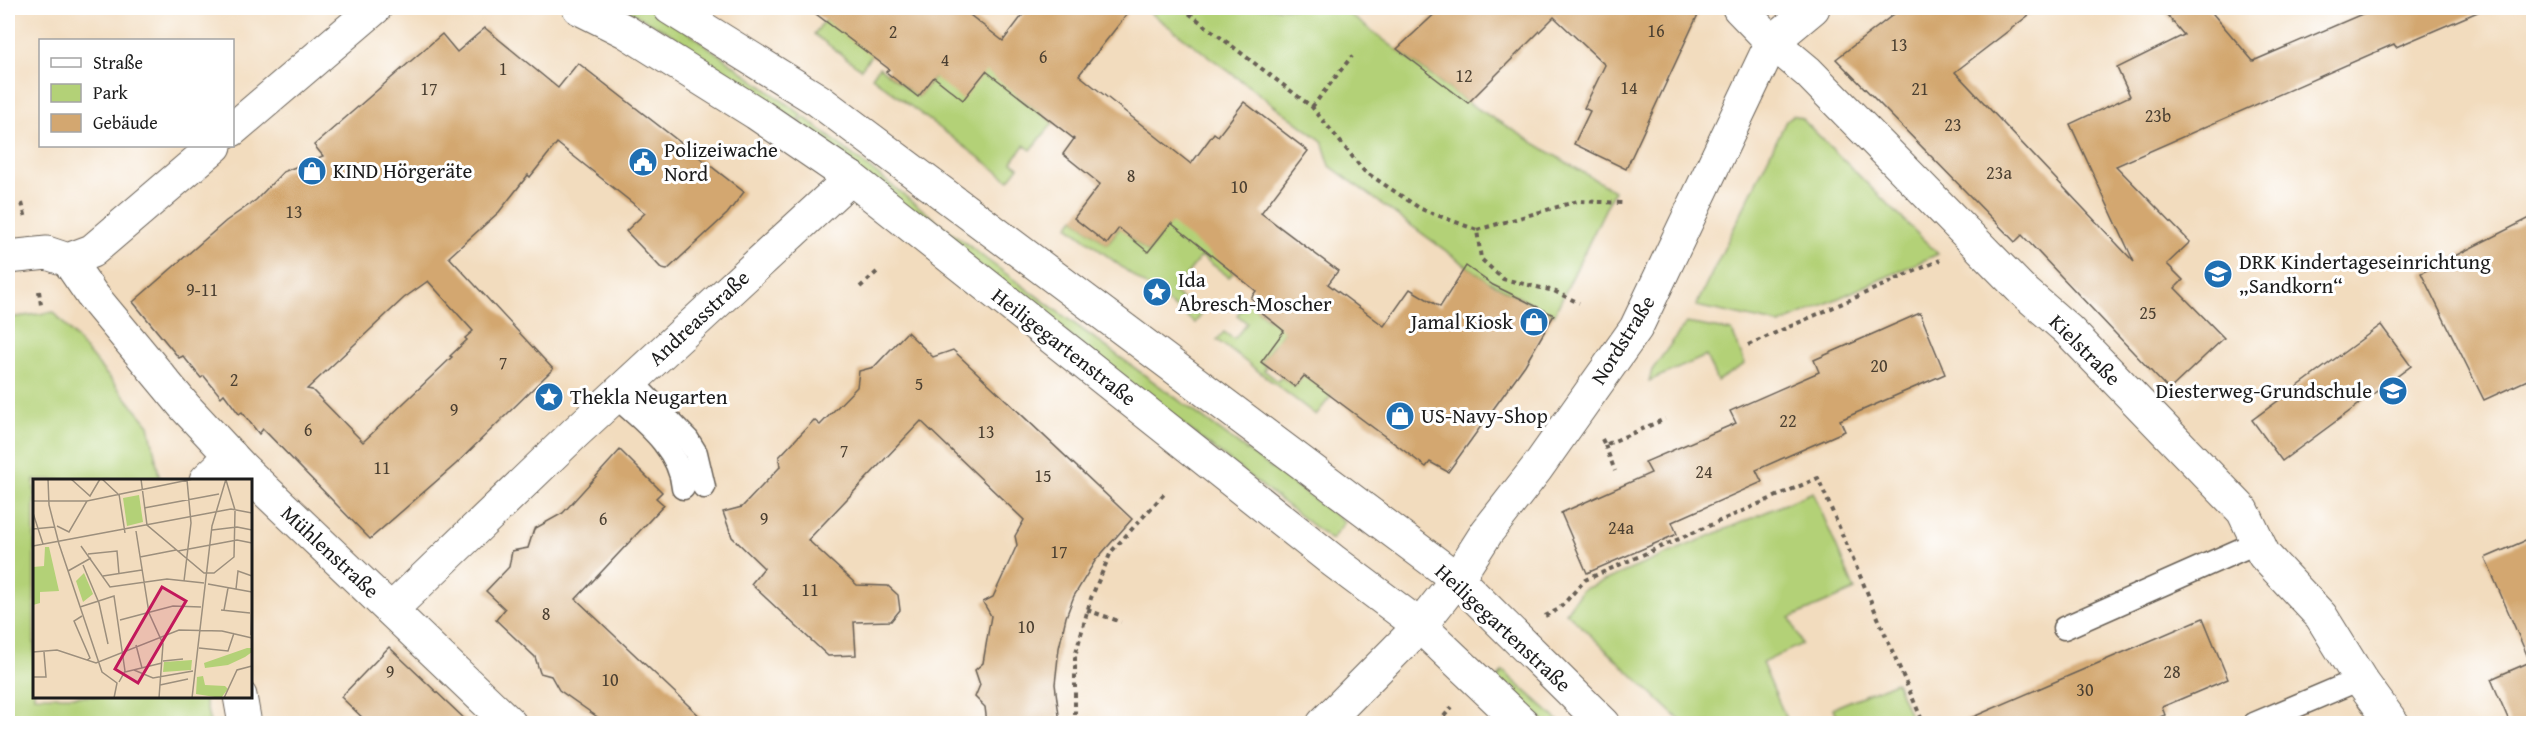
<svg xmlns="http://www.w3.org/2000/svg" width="2541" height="731" font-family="'Gentium Book Plus',serif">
<rect width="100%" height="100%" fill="#fff"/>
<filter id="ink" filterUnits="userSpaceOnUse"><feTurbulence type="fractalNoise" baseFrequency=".0167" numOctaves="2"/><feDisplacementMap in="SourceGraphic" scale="12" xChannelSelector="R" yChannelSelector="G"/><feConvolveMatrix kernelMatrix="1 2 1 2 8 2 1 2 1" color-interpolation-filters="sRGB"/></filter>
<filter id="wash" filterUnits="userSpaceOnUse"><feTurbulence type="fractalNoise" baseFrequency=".008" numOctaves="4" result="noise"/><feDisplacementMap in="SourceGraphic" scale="24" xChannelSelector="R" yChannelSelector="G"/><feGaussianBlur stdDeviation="1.35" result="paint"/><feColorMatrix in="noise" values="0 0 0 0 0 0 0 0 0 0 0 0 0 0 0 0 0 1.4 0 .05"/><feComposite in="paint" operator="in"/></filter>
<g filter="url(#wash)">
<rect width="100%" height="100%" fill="#f2dcbe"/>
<g fill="#b3d177" stroke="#68764a" stroke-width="1.5">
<path d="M 623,8 L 651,8 L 664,15 L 802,115 L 797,124 L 669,33 Z"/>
<path d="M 1144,8 L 1341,8 L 1468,103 L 1614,191 L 1554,315 L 1487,281 L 1330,166 L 1322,141 Z"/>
<path d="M 825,20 L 876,49 L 861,69 L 814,34 Z"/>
<path d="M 879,67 L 918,97 L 934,77 L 989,67 L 1021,98 L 1053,123 L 1031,150 L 1024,145 L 1012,162 L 1019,167 L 1009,180 L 872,77 Z"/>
<path d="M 1793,115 L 1801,118 L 1938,254 L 1780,324 L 1696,306 L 1786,121 Z"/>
<path d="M 804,117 L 986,259 L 1345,522 L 1331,540 L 799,125 Z"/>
<path d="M 1177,214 L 1237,268 L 1229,277 L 1201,256 L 1173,292 L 1201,315 L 1195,323 L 1068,226 L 1074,218 L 1107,244 L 1122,225 L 1131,238 L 1148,252 Z"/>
<path d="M 1251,298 L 1256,302 L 1253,306 L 1267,318 L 1289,325 L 1261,362 L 1266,367 L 1264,370 L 1278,381 L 1281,377 L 1295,387 L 1310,367 L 1338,388 L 1316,415 L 1217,340 L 1224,332 L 1234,339 L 1247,323 L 1237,315 Z"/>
<path d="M 54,312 L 149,425 L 160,480 L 34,480 L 34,696 L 204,697 L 210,723 L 21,723 L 8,708 L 8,318 Z"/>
<path d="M 1686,323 L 1732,331 L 1745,364 L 1717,381 L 1706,356 L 1649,381 L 1652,370 Z"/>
<path d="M 1813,492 L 1855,590 L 1790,618 L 1802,644 L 1762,663 L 1788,723 L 1683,723 L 1566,612 L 1582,590 Z"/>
<path d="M 1503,671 L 1561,723 L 1546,723 L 1496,680 Z"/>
<path d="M 1896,682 L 1910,716 L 1893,723 L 1838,723 L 1833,708 Z"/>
</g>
<g id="blocks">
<g fill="#d3a770" fill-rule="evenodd">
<path d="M 808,8 L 961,8 L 1003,41 L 1028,8 L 1132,8 L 1079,75 L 1191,164 L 1214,133 L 1218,136 L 1244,102 L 1308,151 L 1261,213 L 1338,271 L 1328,284 L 1384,326 L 1410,289 L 1440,307 L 1466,266 L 1493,285 L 1554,315 L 1525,365 L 1448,472 L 1430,462 L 1426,467 L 1304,376 L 1295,387 L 1261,362 L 1284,331 L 1253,306 L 1256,302 L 1251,298 L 1256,291 L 1171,223 L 1148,252 L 1119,228 L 1107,244 L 1074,218 L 1100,184 L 1063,154 L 1074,139 L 986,71 L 963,100 L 934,77 L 918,97 L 886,72 L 889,69 Z"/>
<path d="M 1441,8 L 1701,8 L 1626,169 L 1574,144 L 1590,111 L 1584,108 L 1605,65 L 1554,17 L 1468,103 L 1397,49 Z"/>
<path d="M 1902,8 L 2038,8 L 1955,72 L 2134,262 L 2070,124 L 2130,96 L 2117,68 L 2184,35 L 2161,8 L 2208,8 L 2253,61 L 2376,8 L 2487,8 L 2396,47 L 2394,44 L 2116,166 L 2190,242 L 2167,264 L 2183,280 L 2175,288 L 2224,338 L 2169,390 L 2022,235 L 2015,242 L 1836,59 Z"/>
<path d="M 485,28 L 558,88 L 578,63 L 744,192 L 727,214 L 667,270 L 662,269 L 626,231 L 645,213 L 557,143 L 530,177 L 528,175 L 499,212 L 449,257 L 553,369 L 456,464 L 370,539 L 263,429 L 259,434 L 242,412 L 239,414 L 224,394 L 221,397 L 204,376 L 201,378 L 183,356 L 179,358 L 133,302 L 226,221 L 256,200 L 283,172 L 323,156 L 314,145 L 442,34 L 457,52 ZM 428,281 L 473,331 L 465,338 L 467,340 L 450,356 L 452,357 L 363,442 L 312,390 L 307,389 L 404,298 Z"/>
<path d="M 2534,216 L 2534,377 L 2484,400 L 2421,273 Z"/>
<path d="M 1920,313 L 1945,374 L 1840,420 L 1845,431 L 1756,470 L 1762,482 L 1672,522 L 1677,534 L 1587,573 L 1561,513 L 1651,473 L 1645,462 L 1736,423 L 1730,411 L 1819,372 L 1814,360 Z"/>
<path d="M 2381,325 L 2411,366 L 2282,461 L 2252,420 Z"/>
<path d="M 907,332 L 933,357 L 953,350 L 1132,519 L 1095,561 L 1074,596 L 1066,617 L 1059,648 L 1055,684 L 1060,723 L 987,723 L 985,707 L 975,697 L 980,685 L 975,670 L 983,663 L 991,616 L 983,602 L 993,597 L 1017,545 L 1015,536 L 1024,520 L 921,421 L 808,540 L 857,585 L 888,586 L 898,595 L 900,610 L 891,621 L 854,622 L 856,655 L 828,656 L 751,584 L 764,568 L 732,537 L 723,512 L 742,507 L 780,467 L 779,457 L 814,420 L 820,425 L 857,387 L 859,371 L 874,367 Z"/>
<path d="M 620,450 L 662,492 L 656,498 L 664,505 L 576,599 L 707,723 L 606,723 L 559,690 L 551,676 L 540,673 L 535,657 L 496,620 L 505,609 L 486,591 L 509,567 L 512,551 L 528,548 L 534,529 L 563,513 Z"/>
<path d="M 2534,537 L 2534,723 L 2510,723 L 2491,679 L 2530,662 L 2485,558 Z"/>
<path d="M 2203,618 L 2228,679 L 2162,707 L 2165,715 L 2146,723 L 1959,723 Z"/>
<path d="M 389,647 L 469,723 L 368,723 L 341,697 Z"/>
</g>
</g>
</g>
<g filter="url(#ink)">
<use href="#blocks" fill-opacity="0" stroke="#675f55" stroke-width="1.5"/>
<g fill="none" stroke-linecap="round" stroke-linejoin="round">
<g stroke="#675f55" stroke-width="25">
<g id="lane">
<path d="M 631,381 L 688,440 L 696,453 L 704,487"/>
<path d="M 615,396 C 643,421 680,448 683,488"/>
<path d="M 2064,628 L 2258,542"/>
<path d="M 2254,724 L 2360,679"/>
</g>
</g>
<g stroke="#675f55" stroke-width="35">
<g id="street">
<path d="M 1739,8 L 1772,42 L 1808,72 L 2022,290 L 2068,330 L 2243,511 L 2264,555 L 2321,616 L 2360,679 L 2393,724"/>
<path d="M 232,130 L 375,8"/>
<path d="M 8,257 L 47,253 L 68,260 L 92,251 L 215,146"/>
<path d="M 68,260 L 92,295 L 185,407 L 243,469 L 510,724"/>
<path d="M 206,480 L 231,456"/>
<path d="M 392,609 L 575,433 L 851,178"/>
<path d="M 240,696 L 245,724"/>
<path d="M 1323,724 L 1420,626 L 1457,579 L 1487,532 L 1537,468 L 1636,328 L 1772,42 L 1813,8"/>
</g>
</g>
<g stroke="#675f55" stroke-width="35">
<g id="secondary">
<path d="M 579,8 L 625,31 L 756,113 L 851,178 L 1332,560 L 1420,626 L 1523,724"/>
<path d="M 670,8 L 818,100 L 1457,579 L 1604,724"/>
</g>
</g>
<g stroke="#675f55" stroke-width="4" stroke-dasharray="4.5 4.5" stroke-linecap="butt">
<path d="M 1182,8 L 1312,107 L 1364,171 L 1421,209 L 1477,230 L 1481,259 L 1503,279 L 1554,291 L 1579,303"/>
<path d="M 1312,107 L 1352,56"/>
<path d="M 22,203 L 26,219"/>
<path d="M 1477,230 L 1578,201 L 1624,203"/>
<path d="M 860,287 L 877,272"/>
<path d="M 39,291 L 41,305"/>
<path d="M 1748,345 L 1940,260"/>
<path d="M 1602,439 L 1605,445 L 1665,419"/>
<path d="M 1605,445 L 1615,471"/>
<path d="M 1087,610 L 1121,622"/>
<path d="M 1545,616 L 1559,609 L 1585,580 L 1818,478 L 1922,720 L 1915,724"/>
<path d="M 1438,723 L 1452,707"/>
<path d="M 1075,724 L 1075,656 L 1091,598 L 1111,552 L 1164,494"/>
</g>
<use href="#lane" stroke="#fff" stroke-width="22"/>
<use href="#street" stroke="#fff" stroke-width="33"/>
<use href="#secondary" stroke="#fff" stroke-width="33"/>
</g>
</g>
<defs>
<g id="civic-disc" transform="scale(1.5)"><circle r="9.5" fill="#1f6fb2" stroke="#fff"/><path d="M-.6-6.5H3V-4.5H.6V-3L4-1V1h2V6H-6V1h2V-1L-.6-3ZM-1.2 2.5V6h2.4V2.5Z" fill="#fff"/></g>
<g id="shop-disc" transform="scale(1.5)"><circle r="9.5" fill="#1f6fb2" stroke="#fff"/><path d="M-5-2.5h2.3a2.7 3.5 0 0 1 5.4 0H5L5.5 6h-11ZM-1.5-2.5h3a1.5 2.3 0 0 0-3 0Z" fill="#fff"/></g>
<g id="school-disc" transform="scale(1.5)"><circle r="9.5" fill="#1f6fb2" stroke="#fff"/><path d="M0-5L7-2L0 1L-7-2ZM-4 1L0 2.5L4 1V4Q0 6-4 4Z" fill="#fff"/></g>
<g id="sight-disc" transform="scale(1.5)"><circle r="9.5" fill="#1f6fb2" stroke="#fff"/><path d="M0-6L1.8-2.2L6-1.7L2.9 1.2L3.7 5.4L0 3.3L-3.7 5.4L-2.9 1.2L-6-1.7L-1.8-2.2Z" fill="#fff"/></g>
</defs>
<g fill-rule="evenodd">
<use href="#civic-disc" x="643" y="162"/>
<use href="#shop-disc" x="312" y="171"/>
<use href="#school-disc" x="2218" y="274"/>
<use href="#sight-disc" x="1157" y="292"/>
<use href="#shop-disc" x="1534" y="322"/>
<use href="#school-disc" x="2393" y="391"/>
<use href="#sight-disc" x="549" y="397"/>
<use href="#shop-disc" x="1400" y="416"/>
</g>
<g text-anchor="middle" stroke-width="6" stroke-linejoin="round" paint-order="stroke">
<g font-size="18" fill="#4a3f31">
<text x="1656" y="37">16</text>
<text x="893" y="38">2</text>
<text x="1899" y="51">13</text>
<text x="1043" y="63">6</text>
<text x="945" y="66">4</text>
<text x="503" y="75">1</text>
<text x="1464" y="82">12</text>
<text x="1629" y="94">14</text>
<text x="429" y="95">17</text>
<text x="1920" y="95">21</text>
<text x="2158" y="122">23b</text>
<text x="1953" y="131">23</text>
<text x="1999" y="179">23a</text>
<text x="1131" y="182">8</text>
<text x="1239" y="193">10</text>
<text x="294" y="218">13</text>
<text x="202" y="296">9-11</text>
<text x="2148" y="319">25</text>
<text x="503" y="369">7</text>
<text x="1879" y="372">20</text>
<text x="234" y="386">2</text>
<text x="919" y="390">5</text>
<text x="454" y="416">9</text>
<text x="1788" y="427">22</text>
<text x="308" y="436">6</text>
<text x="986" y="438">13</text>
<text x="844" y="457">7</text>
<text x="382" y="474">11</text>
<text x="1704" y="478">24</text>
<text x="1043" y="482">15</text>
<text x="603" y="525">6</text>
<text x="764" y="525">9</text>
<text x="1621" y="534">24a</text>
<text x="1059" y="558">17</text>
<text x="810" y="596">11</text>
<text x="546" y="620">8</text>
<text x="1026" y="633">10</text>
<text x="390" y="678">9</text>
<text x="2172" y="678">28</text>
<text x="610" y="686">10</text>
<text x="2085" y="696">30</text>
</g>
<g font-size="21" fill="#1c1c1c" stroke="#fff" text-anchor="start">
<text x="664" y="157">Polizeiwache<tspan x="664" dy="24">Nord</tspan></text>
<text x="333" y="178">KIND Hörgeräte</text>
<text x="2239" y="269">DRK Kindertageseinrichtung<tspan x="2239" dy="24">„Sandkorn“</tspan></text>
<text x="1178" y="287">Ida<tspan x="1178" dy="24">Abresch-Moscher</tspan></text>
<text x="1513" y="329" text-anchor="end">Jamal Kiosk</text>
<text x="2372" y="398" text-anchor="end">Diesterweg-Grundschule</text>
<text x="570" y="404">Thekla Neugarten</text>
<text x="1421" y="423">US-Navy-Shop</text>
</g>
<g font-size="21" fill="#1c1c1c" stroke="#fff">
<text transform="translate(699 318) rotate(-43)" y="7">Andreasstraße</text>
<text transform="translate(1623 340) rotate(-58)" y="7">Nordstraße</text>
<text transform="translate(1064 347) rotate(38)" y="7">Heiligegartenstraße</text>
<text transform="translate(2085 350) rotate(45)" y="7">Kielstraße</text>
<text transform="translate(330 552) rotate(43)" y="7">Mühlenstraße</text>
<text transform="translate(1503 628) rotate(43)" y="7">Heiligegartenstraße</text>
</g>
</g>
<g transform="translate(33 479)">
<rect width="219" height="219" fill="#f2dcbe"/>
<path d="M 106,16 L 110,43 L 94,47 L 90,19 ZM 12,68 L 16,68 L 26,112 L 7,113 L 7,124 L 0,126 L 0,88 L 11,87 ZM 51,94 L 60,115 L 50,123 L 43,102 ZM 214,169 L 219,169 L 219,173 L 212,178 L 195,186 L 172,189 L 171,184 ZM 159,181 L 158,191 L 130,193 L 131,183 ZM 170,197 L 172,206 L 192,207 L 195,210 L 188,219 L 163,215 L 164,198 Z" fill="#b3d177"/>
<path fill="none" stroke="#9c8f7d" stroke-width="1.5" d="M 15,0 L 16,26 L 26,65 L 69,193 L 84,204 L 81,219M 38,0 L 57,17 L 67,0M 69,0 L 85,15M 108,0 L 114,46 L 171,94 L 181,94 L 201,78 L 202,32M 193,1 L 202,31M 86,15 L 92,54M 0,22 L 54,22 L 160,0M 111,29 L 186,15M 0,34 L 10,65M 24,47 L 36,53 L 54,22M 0,50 L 21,48M 179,51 L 204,48 L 219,51M 103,52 L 116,134 L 130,165 L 126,219M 0,67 L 198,30 L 219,34M 48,67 L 77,108 L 134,100 L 171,104M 145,72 L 204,61 L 219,64M 55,75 L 84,72 L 86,95M 107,78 L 143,71M 50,86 L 66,124 L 75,165M 35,92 L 58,79M 70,97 L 109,91M 151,102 L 158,44 L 154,1M 175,105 L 219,113M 203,110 L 205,92 L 219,97M 47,128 L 81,117 L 92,192 L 86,203M 188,131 L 217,134M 191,131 L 195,109M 49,137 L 41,142 L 57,179 L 54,181M 87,141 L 140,127 L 168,128M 218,156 L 219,119M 103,166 L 109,189M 166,169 L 195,172 L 201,154M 0,173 L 24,171 L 63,184 L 146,151 L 189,152 L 219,159M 130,182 L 150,180M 101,191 L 120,199 L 160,192M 92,193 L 129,184M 0,198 L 13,198 L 11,173M 127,206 L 155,200M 159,219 L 179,47 L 193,0M 191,219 L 204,191 L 219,187"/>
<path fill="#c2185b" fill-opacity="0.15" stroke="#c2185b" stroke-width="3" d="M 129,108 L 153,122 L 105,204 L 82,190 Z"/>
<rect width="219" height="219" fill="none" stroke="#1c1c1c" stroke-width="3"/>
</g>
<rect width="2541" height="731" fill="none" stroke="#fff" stroke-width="30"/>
<rect x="39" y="39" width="195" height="108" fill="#ffffff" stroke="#a4a4a4" stroke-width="1.5"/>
<rect x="51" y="58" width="30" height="9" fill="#ffffff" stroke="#a4a4a4" stroke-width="1.5"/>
<text x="93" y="69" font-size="18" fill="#1c1c1c">Straße</text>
<rect x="51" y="84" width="30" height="18" fill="#b3d177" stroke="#a4a4a4" stroke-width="1.5"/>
<text x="93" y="99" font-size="18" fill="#1c1c1c">Park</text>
<rect x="51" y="114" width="30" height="18" fill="#d3a770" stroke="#a4a4a4" stroke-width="1.5"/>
<text x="93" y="129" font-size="18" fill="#1c1c1c">Gebäude</text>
</svg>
